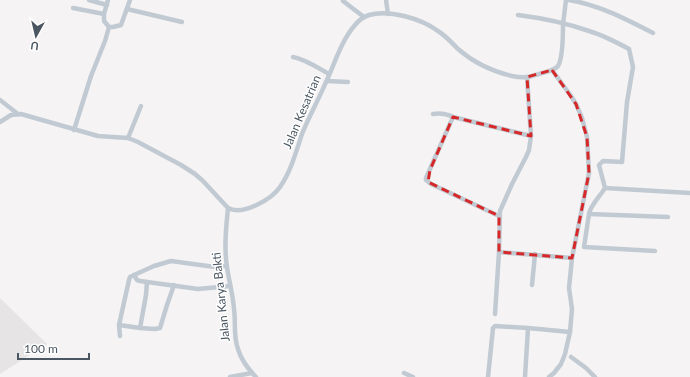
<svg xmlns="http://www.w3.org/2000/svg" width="690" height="377" font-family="Lato,sans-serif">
<rect width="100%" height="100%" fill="#f5f3f3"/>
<path fill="#e6e4e5" d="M 0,298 L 47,344 L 0,374 Z"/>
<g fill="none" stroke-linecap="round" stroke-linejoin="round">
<g stroke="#c1cad2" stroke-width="4.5">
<path d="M 89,0 L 107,5"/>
<path d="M 108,0 L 104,14 L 104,21 L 109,27"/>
<path d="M 386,0 L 388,14"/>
<path d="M 569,0 C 599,5 626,19 653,33"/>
<path d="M 343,1 L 364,17"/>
<path d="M 73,8 L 104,14"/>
<path d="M 127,9 L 182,22"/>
<path d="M 518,15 C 542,18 566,23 589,31 C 603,35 616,42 629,49 L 633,67 L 627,102 L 622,162 L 603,161 L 599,165 L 605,188 C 601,195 590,206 589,214 L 668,217"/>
<path d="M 293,57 C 305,59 318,68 329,74"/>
<path d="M 327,81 L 348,82"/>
<path d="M 0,100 L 18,114"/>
<path d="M 433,114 C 440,113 447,114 453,117 L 531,136"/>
<path d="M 453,117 L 426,178 L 426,180 L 431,184 L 499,216"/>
<path d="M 0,122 L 11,115 L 21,114 L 98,136 L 128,138 L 138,142 L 181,165 L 195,174 L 203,181 L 228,208 C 243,216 272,199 280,187 C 291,171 296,152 302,134 C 309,116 319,99 326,82 C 335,63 341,41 355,25 C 359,20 363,17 369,15 C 389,9 422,19 438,31 C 446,36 452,43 458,49 C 474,63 491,71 512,76 C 517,77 522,78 527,77 C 531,77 535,75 539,74 C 545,72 554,71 558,66 C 563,58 563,34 563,24 C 564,16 565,8 566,0"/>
<path d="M 74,130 L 91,76 L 105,41 L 109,27 L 113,27 L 121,25 L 130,0"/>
<path d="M 128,138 L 141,106"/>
<path d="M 605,188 L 690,193"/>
<path d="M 228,208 C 226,228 224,248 227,267 C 229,281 233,295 234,309 C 236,322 233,336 238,349 C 241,359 248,369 256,377"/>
<path d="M 589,214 L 584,247 L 655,251"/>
<path d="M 499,252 L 572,258"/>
<path d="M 227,266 L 215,267 L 171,261 L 154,266 L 134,275 L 137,280 L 140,281 L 198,289 L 230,286"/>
<path d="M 532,285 L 535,254"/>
<path d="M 495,314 L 499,252 L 500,211 L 512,184 L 526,157 L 529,150 L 531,136 L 527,77"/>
<path d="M 119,325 L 140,328 L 146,295 L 147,282"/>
<path d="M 140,328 L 155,329 L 160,328 L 167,305 L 174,285"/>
<path d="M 120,336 L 119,325 L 129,280 L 130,277 L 134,275"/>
<path d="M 571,357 L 586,368 L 595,377"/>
<path d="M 404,373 L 413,377"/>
<path d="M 230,377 L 252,373"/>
<path d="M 488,377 L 493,328 L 495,326 L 528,328 L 570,332"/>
<path d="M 525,377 L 528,328"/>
<path d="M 549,377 L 554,373 L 561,364 L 565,354 L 570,332 L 572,309 L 569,288 L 572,258 L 589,173 L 587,137 L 582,118 L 576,104 L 571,96 L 552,70"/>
</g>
</g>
<path fill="none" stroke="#d62828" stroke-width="3" stroke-dasharray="8 5" stroke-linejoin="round" d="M 552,70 L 576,104 L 587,137 L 589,173 L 572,258 L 499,252 L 499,216 L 428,182 L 430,170 L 453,117 L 531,136 L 527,77 Z"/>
<g text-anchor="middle" stroke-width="3" stroke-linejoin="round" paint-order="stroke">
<g font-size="12" fill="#4a5661" stroke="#fff">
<text transform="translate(302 112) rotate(-67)" y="4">Jalan Kesatrian</text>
<text transform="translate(221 297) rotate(-96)" y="4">Jalan Karya Bakti</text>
</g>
</g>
<g transform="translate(36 36) rotate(188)" stroke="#ffffff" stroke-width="3" paint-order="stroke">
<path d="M0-3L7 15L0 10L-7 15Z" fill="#4a5661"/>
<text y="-6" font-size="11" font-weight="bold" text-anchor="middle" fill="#4a5661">U</text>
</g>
<path d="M18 353v6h71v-6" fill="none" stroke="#4a5661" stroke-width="2"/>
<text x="24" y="353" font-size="12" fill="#4a5661" stroke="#ffffff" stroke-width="3" paint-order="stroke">100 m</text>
</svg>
